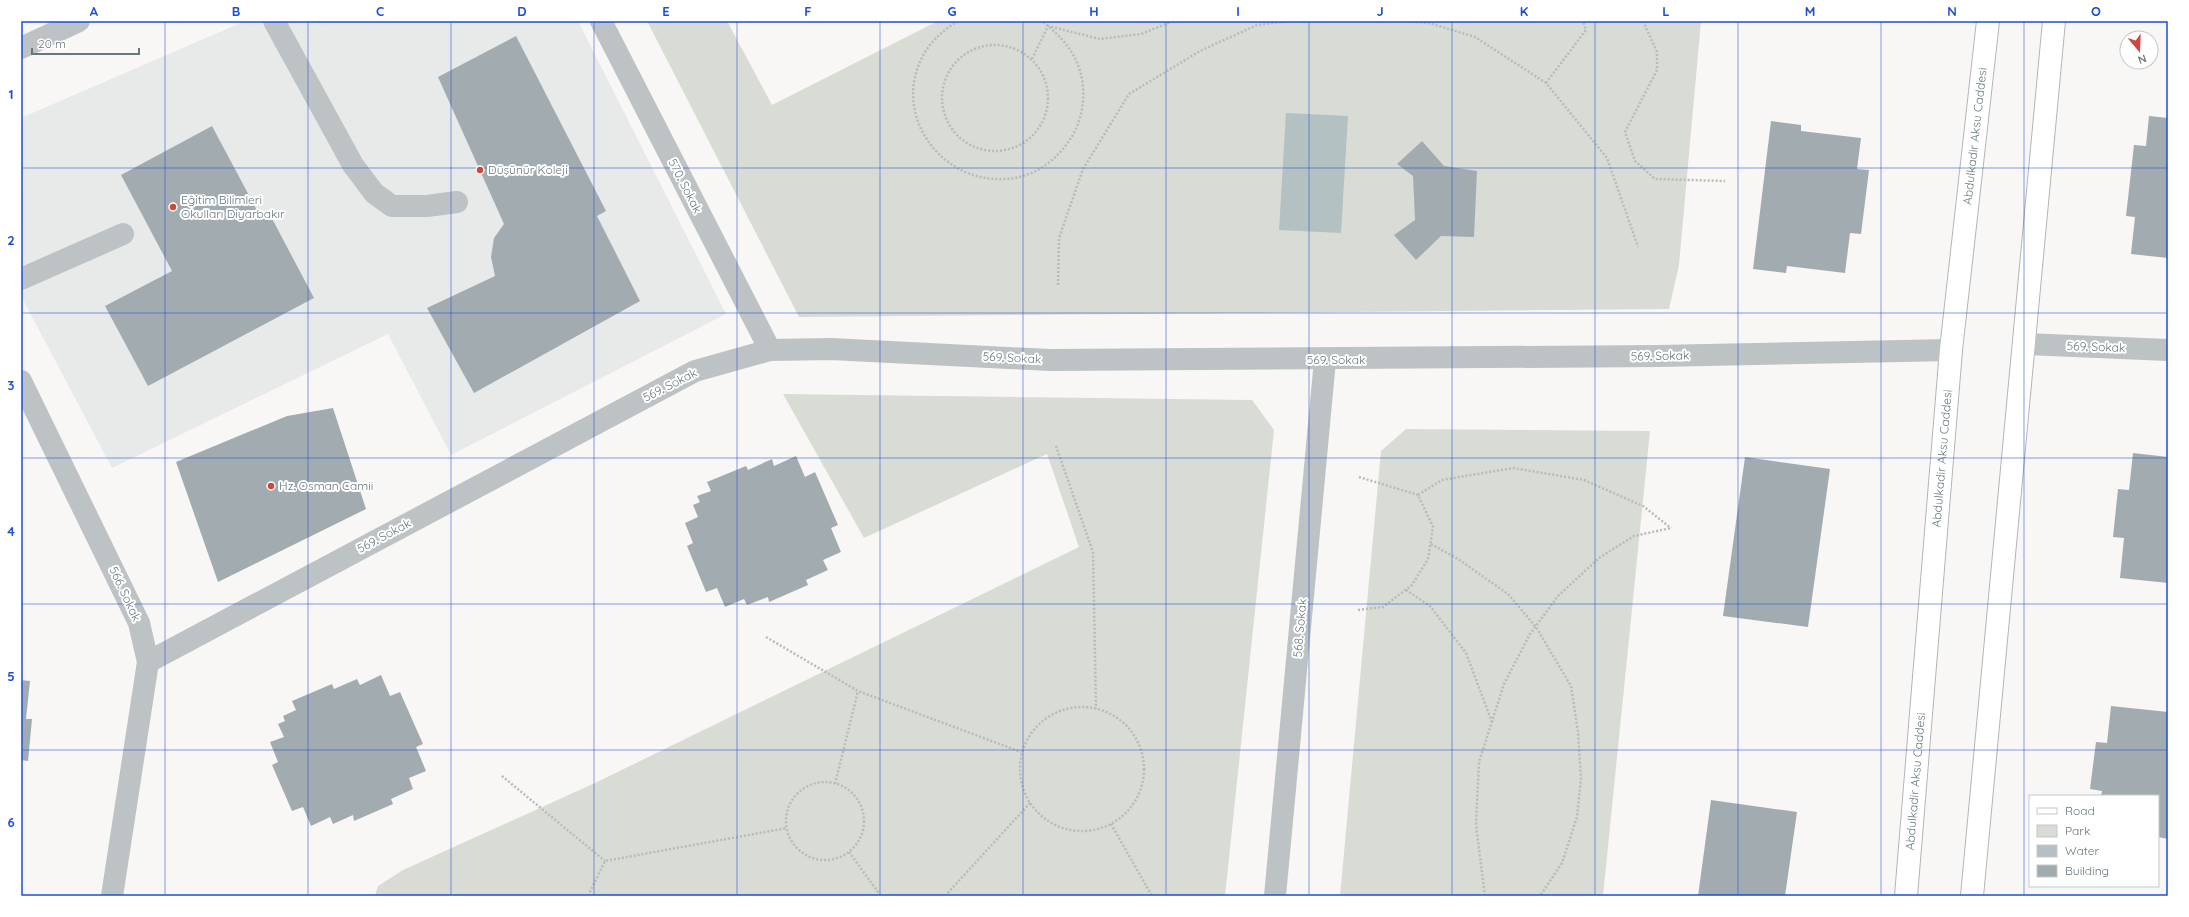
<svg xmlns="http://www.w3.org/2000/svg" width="2189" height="917" font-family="Quicksand,sans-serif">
<rect width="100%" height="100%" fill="#f8f7f5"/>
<path fill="#e8e9e9" d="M 245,21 L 578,21 L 726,314 L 451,455 L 388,334 L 112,468 L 21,296 L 21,118 Z"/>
<g fill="#d8dcd5">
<path d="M 647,21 L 727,21 L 772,105 L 938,21 L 1701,21 L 1679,265 L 1669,309 L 799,317 Z"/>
<path d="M 783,394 L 1252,400 L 1274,430 L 1225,896 L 375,896 L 378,886 L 403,870 L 595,783 L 1079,547 L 1047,454 L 864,538 Z"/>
<path d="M 1406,429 L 1650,431 L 1603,896 L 1340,896 L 1381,451 Z"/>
</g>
<path fill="#b3c1c3" d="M 1286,113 L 1348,116 L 1341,233 L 1279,230 Z"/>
<g fill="#a2acb0">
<path d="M 516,36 L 606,211 L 597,216 L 640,301 L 474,393 L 427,308 L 495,276 L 491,257 L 494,238 L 504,224 L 438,77 Z"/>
<path d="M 2149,116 L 2168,118 L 2168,258 L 2131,254 L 2135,217 L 2126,216 L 2134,145 L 2146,146 Z"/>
<path d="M 1771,121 L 1801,125 L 1801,131 L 1861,138 L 1857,169 L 1869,170 L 1861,234 L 1850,233 L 1845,273 L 1787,266 L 1786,273 L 1753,269 Z"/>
<path d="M 212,126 L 260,216 L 268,211 L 314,298 L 148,386 L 105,306 L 172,271 L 121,175 Z"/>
<path d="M 1422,141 L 1444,166 L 1477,171 L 1474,237 L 1441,236 L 1416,260 L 1394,235 L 1415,220 L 1413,176 L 1397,164 Z"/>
<path d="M 333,408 L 366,509 L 218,582 L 176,462 L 287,416 Z"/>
<path d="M 2133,453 L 2168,457 L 2168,583 L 2120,578 L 2124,538 L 2113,537 L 2118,489 L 2129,490 Z"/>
<path d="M 796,456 L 805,477 L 815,472 L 838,525 L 831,528 L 841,552 L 823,560 L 828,570 L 806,580 L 808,585 L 769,602 L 768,597 L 747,605 L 744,599 L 725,607 L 717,588 L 706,592 L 687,546 L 693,543 L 685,523 L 698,517 L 693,505 L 700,502 L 697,496 L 711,491 L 707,482 L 746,466 L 748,470 L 772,459 L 774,466 Z"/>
<path d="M 1745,457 L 1830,469 L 1808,627 L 1723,616 Z"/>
<path d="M 381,675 L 390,696 L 400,692 L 423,744 L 416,747 L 426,771 L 409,778 L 413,789 L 391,799 L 393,804 L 354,821 L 353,815 L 333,824 L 330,817 L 311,826 L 303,807 L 292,811 L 272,765 L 278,762 L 270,742 L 284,737 L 278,724 L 285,721 L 283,716 L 296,710 L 292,701 L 332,684 L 334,689 L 357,679 L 360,685 Z"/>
<path d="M 21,680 L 30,681 L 26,719 L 32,719 L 28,761 L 21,760 Z"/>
<path d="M 2111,706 L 2168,712 L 2168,839 L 2158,837 L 2158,796 L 2101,796 L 2102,791 L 2090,789 L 2096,742 L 2107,743 Z"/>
<path d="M 1711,800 L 1797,812 L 1785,896 L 1698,896 Z"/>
</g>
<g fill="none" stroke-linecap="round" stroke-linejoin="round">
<g stroke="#b1b6b9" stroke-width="24">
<g id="major">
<path id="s1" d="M 1906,896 L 1951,350 L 1988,21"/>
<path d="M 1972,896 L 2054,21"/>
</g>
</g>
<g stroke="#b7bbbd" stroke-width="2.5" stroke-dasharray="2 2" stroke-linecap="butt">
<path d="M 958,21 C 945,29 933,39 925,52 C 890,110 937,181 1002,179 C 1021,179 1038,172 1052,160 C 1068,146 1078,130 1082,109 C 1088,71 1072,44 1042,21"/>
<path d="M 1408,21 L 1429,23 L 1475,37 L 1546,83 L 1607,158 L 1638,247"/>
<path d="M 1643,21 L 1657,52 L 1657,70 L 1625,132 L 1635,161 L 1655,179 L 1725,181"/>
<circle cx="995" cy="98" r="53"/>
<path d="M 1032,59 L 1048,26 L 1100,39 L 1141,34 L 1173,21"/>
<path d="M 1546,83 L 1586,30 L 1583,21"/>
<path d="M 1058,285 L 1059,238 L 1083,169 L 1129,94 L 1200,51 L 1257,25 L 1289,21"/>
<path d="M 1056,446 L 1093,552 L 1096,709"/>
<path d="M 1359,477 L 1418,495"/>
<path d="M 1431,544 L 1458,559 L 1508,594 L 1536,627 L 1571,686 L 1578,732 L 1581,778 L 1577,817 L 1562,863 L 1540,896"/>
<path d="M 1406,590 L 1430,606 L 1466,653 L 1492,722"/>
<path d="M 1358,610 L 1383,607 L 1412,585 L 1428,559 L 1433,527 L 1418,495 L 1442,480 L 1513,468 L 1584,480 L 1643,506 L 1671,528"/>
<path d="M 766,637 L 858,691 L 1021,752"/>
<circle cx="1082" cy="769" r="62"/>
<path d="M 502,776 L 605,861"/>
<circle cx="825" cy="821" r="39"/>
<path d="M 835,784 L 858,691"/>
<path d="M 1111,824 L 1152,896"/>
<path d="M 849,852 L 881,896"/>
<path d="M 588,896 L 605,861 L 787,828"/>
<path d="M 945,896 L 1030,803"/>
<path d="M 1485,896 L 1476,825 L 1479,762 L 1504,684 L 1530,634 L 1558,596 L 1599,558 L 1634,536 L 1671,528"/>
</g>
<g stroke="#bdc2c4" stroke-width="22">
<path d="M 274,21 L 353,165 L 374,193 L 392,206 L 427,206 L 457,202"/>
<path d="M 601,21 L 770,350"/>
<path d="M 21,48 L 79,21"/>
<path d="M 21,279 L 123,234"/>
<path d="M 2024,344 L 2168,350"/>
<path d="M 21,381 L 139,623 L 148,662 L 112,896"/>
<path d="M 148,662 L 695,371 L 770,350 L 831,349 L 1050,360 L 1658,356 L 1951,350"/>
<path d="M 1275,896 L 1325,360"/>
</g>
<use href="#major" stroke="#fff" stroke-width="22"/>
</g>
<path fill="none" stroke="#1d4ed8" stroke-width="1" stroke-opacity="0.55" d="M 165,21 L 165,896M 308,21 L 308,896M 451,21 L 451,896M 594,21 L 594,896M 737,21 L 737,896M 880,21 L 880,896M 1023,21 L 1023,896M 1166,21 L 1166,896M 1309,21 L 1309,896M 1452,21 L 1452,896M 1595,21 L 1595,896M 1738,21 L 1738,896M 1881,21 L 1881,896M 2024,21 L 2024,896M 21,168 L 2168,168M 21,313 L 2168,313M 21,458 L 2168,458M 21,604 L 2168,604M 21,750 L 2168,750"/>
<g fill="#d1473c" stroke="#fff" stroke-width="1.5">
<circle cx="480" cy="170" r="4"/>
<circle cx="173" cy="207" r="4"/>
<circle cx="271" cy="486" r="4"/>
</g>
<g text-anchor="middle" stroke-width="4" stroke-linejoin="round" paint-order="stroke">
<g font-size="12" fill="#66777d" stroke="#fff">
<text dy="4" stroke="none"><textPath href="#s1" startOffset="763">Abdulkadir Aksu Caddesi</textPath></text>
<text transform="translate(685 186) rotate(63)" y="4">570. Sokak</text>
<text transform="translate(2096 347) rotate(2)" y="4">569. Sokak</text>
<text transform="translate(1660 356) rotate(-1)" y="4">569. Sokak</text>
<text transform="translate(1012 358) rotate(3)" y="4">569. Sokak</text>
<text x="1336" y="364">569. Sokak</text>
<text transform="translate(670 385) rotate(-27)" y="4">569. Sokak</text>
<text dy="4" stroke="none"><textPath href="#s1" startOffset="439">Abdulkadir Aksu Caddesi</textPath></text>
<text transform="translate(384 536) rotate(-28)" y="4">569. Sokak</text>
<text transform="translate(125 594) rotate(65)" y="4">566. Sokak</text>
<text transform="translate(1300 628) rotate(-85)" y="4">568. Sokak</text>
<text dy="4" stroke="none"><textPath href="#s1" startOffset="115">Abdulkadir Aksu Caddesi</textPath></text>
</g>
<g font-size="12" fill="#66777d" stroke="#fff" text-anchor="start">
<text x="488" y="174">Düşünür Koleji</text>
<text x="181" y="204">Eğitim Bilimleri<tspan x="181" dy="14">Okulları Diyarbakır</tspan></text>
<text x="279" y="490">Hz. Osman Camii</text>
</g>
</g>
<rect width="2189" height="917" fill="none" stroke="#ffffff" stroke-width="44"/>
<rect x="2029" y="795" width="130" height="92" fill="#ffffff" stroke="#c2c9cb"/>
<rect x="2037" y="808" width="20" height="6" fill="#ffffff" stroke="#c2c9cb"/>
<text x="2065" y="815" font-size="12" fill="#66777d">Road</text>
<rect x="2037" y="825" width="20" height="12" fill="#d8dcd5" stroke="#c2c9cb"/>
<text x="2065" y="835" font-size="12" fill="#66777d">Park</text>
<rect x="2037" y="845" width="20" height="12" fill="#b3c1c3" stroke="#c2c9cb"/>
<text x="2065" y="855" font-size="12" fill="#66777d">Water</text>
<rect x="2037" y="865" width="20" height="12" fill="#a2acb0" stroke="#c2c9cb"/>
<text x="2065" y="875" font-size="12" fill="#66777d">Building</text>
<g transform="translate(2139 50) rotate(161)"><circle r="19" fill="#ffffff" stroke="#c2c9cb"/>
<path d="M0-3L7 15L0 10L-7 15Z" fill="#d1473c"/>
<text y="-6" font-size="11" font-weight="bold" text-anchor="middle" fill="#66777d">N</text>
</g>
<path d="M32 48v6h107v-6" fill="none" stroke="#66777d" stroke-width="2"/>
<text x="38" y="48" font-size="12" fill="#66777d" stroke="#ffffff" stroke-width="3" paint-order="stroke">20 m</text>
<rect x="22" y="22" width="2145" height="873" fill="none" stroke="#1d4ed8" stroke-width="1.5"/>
<g font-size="13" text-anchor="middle" font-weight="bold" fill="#1d4ed8">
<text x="94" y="16">A</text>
<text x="236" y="16">B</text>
<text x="380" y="16">C</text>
<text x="522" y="16">D</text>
<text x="666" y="16">E</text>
<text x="808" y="16">F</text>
<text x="952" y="16">G</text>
<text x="1094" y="16">H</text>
<text x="1238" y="16">I</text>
<text x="1380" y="16">J</text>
<text x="1524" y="16">K</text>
<text x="1666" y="16">L</text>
<text x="1810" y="16">M</text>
<text x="1952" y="16">N</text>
<text x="2096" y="16">O</text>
<text x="11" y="99">1</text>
<text x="11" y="245">2</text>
<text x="11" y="390">3</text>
<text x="11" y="536">4</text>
<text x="11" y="681">5</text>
<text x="11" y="827">6</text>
</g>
</svg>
